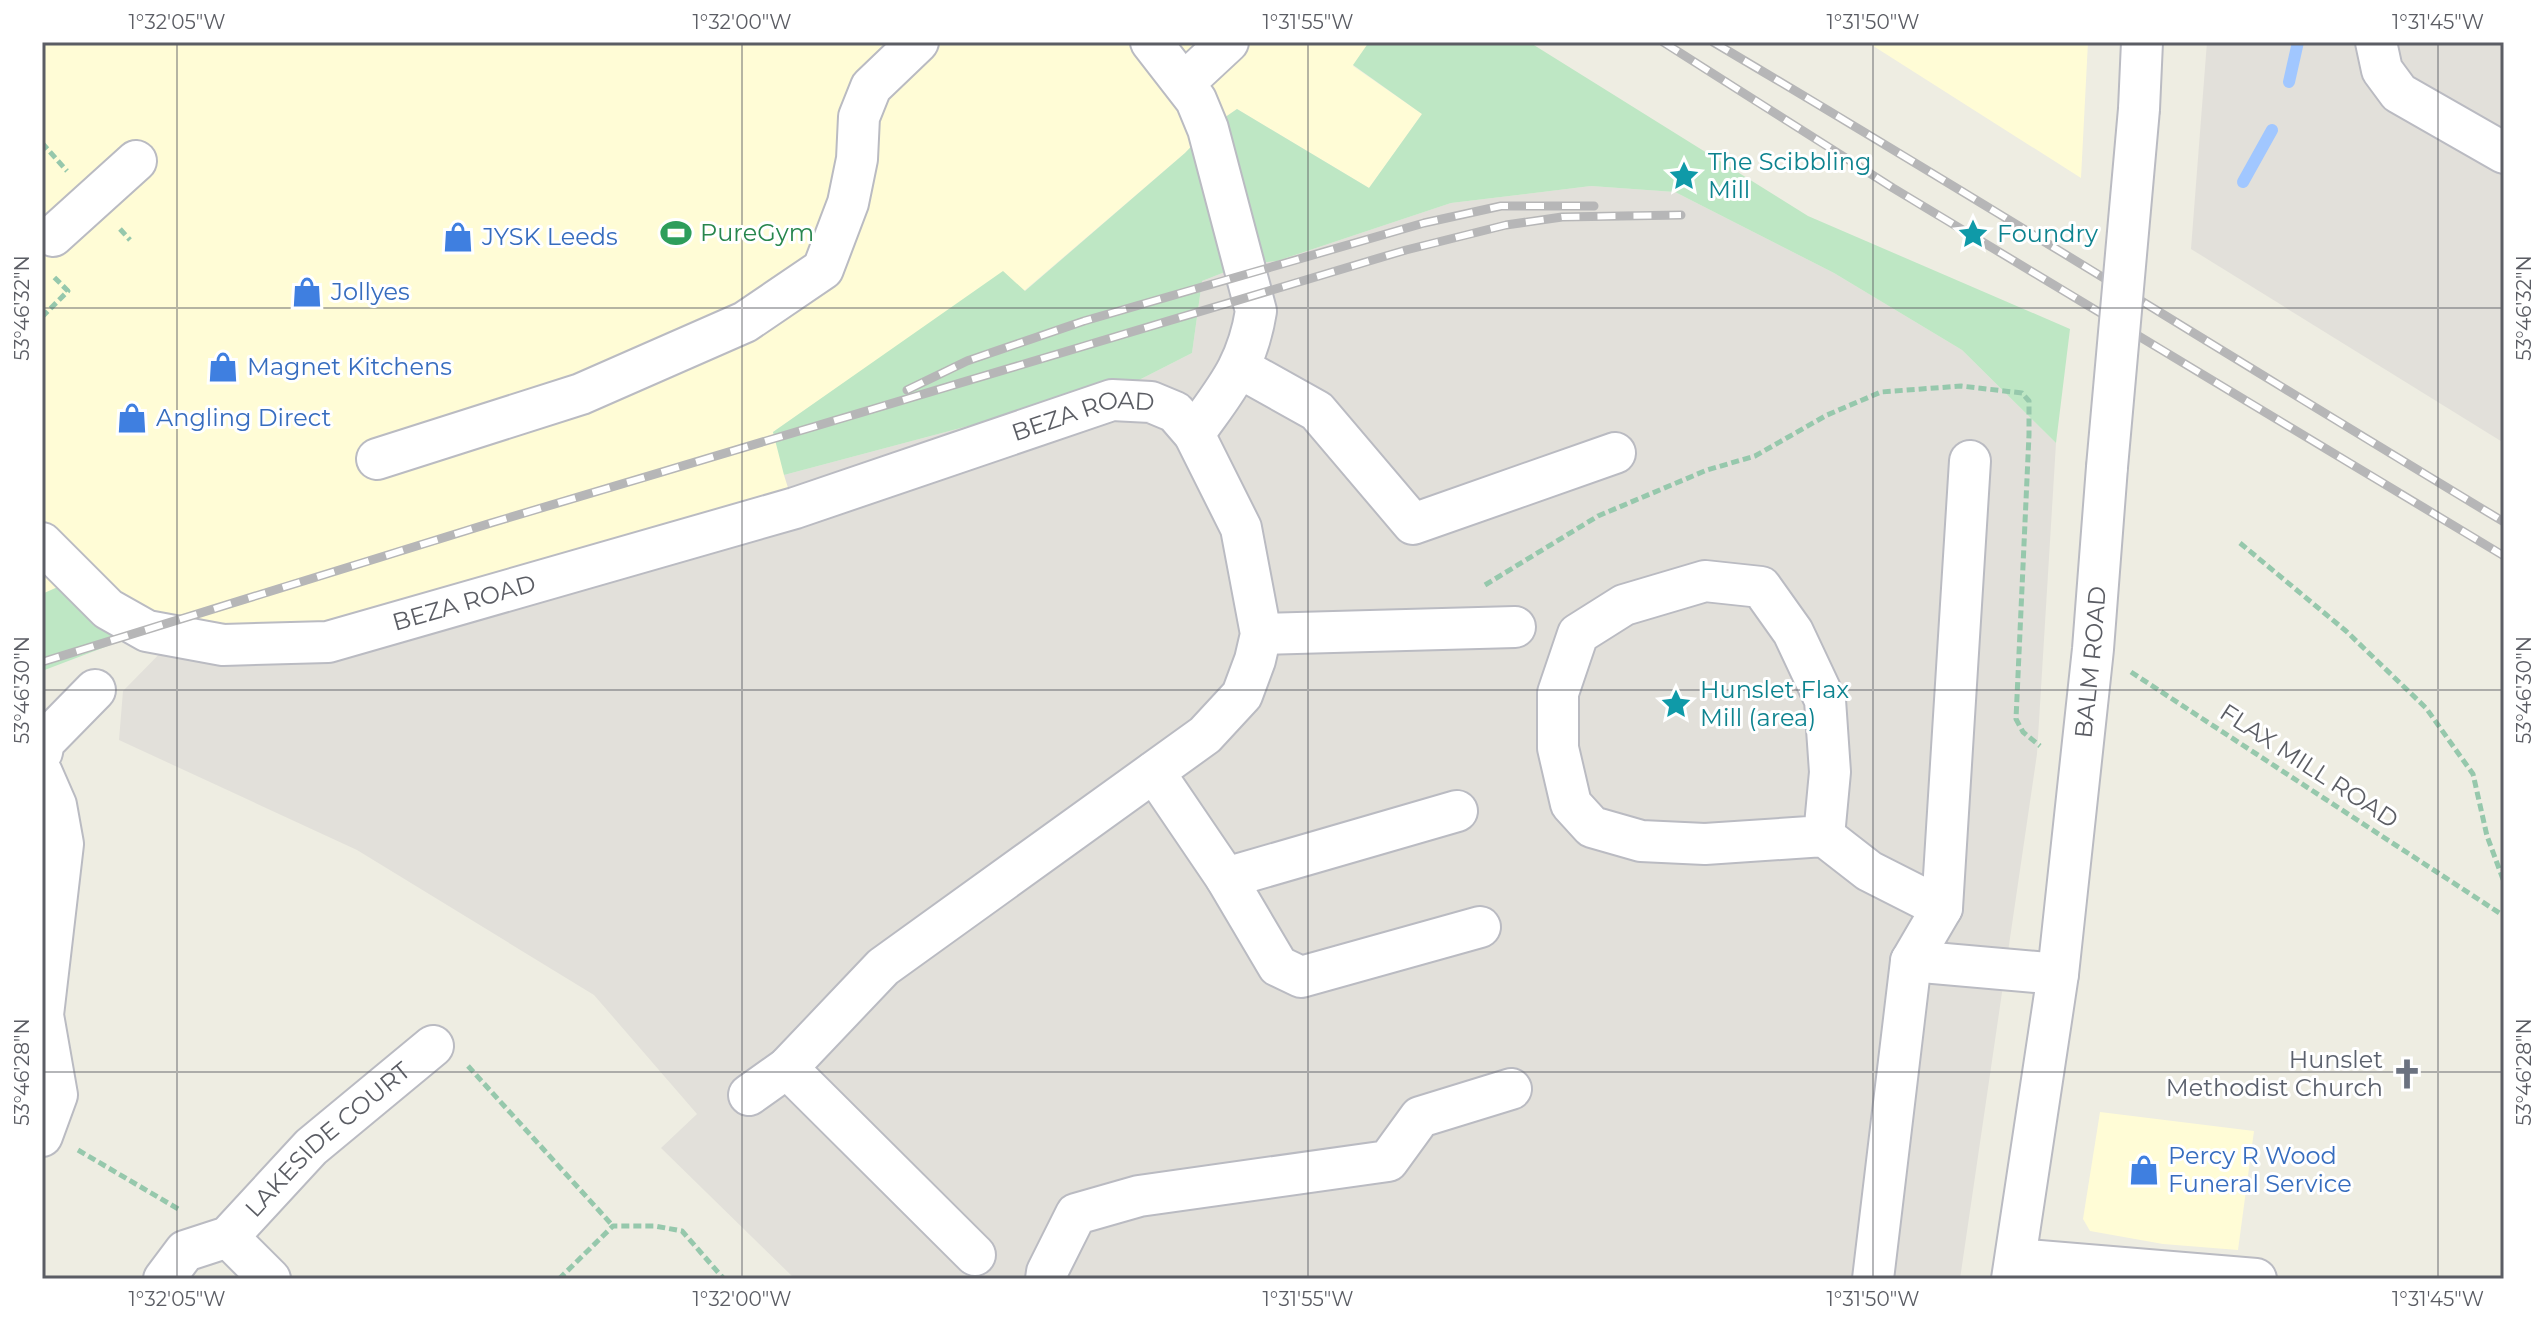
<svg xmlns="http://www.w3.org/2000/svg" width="2546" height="1321" font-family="Montserrat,sans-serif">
<rect width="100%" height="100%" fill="#eeede2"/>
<g fill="#fffcd6">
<path d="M 42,42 L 1369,42 L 1353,66 L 1422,114 L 1369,188 L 1237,109 L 1208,129 L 1185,153 L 1024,291 L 1004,272 L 773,432 L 795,508 L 328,642 L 223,645 L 76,579 L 42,594 Z"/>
<path d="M 1867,42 L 2088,42 L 2081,178 Z"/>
<path d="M 2100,1112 L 2254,1131 L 2238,1250 L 2163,1244 L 2090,1231 L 2083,1219 Z"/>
</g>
<g fill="#e2e0da">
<path d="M 2207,42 L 2504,42 L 2504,443 L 2191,249 Z"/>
<path d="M 1591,186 L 1675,192 L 1834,273 L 1962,350 L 2056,443 L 2037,754 L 1960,1279 L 795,1279 L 661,1148 L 697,1114 L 594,995 L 357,850 L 119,740 L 123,691 L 176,637 L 328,642 L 794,507 L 784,475 L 1137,381 L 1192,353 L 1202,281 L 1243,265 L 1277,261 L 1451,203 Z"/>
</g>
<g fill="#bee7c4">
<path d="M 1369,42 L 1529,42 L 1808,216 L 2070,329 L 2056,443 L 1962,350 L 1834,273 L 1675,192 L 1591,186 L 1451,203 L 1277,261 L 1243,265 L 1202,281 L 1192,353 L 1137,381 L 784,475 L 773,432 L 1003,271 L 1025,291 L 1185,153 L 1208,129 L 1237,109 L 1369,188 L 1422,114 L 1353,65 Z"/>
<path d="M 76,579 L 147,631 L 42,671 L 42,594 Z"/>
</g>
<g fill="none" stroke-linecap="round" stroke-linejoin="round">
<g stroke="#a1c7ff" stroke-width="12">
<path d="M 2289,82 L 2298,42"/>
<path d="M 2243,182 L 2272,130"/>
</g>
<g stroke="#babbc2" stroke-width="44">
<g id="minor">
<path d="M 1151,42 L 1196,100 L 1208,129 L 1256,311 C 1247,367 1225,390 1194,434"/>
<path d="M 2376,42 L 2382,70 L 2399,93 L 2504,153"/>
<path d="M 1185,82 L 1228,42"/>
<path d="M 2139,109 L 2142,42"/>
<path d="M 53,236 L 136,161"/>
<path d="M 1240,368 L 1317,411 L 1413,524 L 1615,453"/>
<path d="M 377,459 L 581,394 L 745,322 L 823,269 L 848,203 L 857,159 L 859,117 L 871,87 L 918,42"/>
<path id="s1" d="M 42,543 L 108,609 L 147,631 L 223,645 L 328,642 L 795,508 L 1112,400 L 1151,402 L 1175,412 L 1194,434 L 1241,528 L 1261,634 L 1255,660 L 1242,695 L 1205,735 L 883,967 L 787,1068 L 749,1095"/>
<path d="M 1261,634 L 1515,627"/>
<path d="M 42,752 L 44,742 L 95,690"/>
<path d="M 1154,772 L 1226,878 L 1457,811"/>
<path d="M 42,773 L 56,805 L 63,844 L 43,1015 L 57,1095 L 42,1136"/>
<path d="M 1824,836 L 1830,772 L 1825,700 L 1793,632 L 1761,587 L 1705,581 L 1624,605 L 1578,634 L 1558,693 L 1558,748 L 1571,804 L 1592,827 L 1641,841 L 1705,844 L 1824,836 L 1869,871 L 1942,908"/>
<path d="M 1226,878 L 1278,966 L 1301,977 L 1480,927"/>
<path d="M 1911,961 L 2058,974"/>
<path d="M 787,1068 L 975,1255"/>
<path d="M 228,1237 L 270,1279"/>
<path d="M 2016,1259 L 2256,1279"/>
<path id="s2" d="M 164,1279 L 185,1251 L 228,1237 L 311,1147 L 433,1046"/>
<path d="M 1046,1279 L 1047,1272 L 1076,1214 L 1139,1196 L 1388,1161 L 1420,1117 L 1511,1089"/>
<path d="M 1873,1279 L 1911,961 L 1942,908 L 1970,461"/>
<path id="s3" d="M 2012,1279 L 2058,974 L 2093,649 L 2107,467"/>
</g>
</g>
<g stroke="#96c8ac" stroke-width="5" stroke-dasharray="8 4" stroke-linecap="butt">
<path d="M 42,143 L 67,171"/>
<path d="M 120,229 L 130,240"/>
<path d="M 42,317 L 68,291 L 54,277"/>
<path d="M 2240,543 L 2346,631 L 2426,708 L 2473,774 L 2487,836 L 2504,882"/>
<path d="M 1485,585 L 1598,516 L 1707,470 L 1755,456 L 1827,415 L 1881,392 L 1961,386 L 2022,393 L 2029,401 L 2029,435 L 2016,719 L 2023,732 L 2040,746"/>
<path d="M 2131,672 L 2504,916"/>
<path d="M 468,1066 L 613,1226"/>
<path d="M 78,1150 L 180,1210"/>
<path d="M 559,1279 L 613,1226 L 655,1226 L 682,1231 L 724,1279"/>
</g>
<use href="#minor" stroke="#fff" stroke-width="40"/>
<g stroke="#b6b6b7" stroke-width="9">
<g id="rail">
<path d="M 1663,42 L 1893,188 L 2504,556"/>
<path d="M 1713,42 C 1979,199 2240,363 2504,522"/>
<path d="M 907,390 L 967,361 L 1084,321 L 1424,223 L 1501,206 L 1594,206"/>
<path d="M 42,662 L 491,523 L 1406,250 L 1506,225 L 1562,217 L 1681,215"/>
</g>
</g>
<use href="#rail" stroke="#fff" stroke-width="6" stroke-dasharray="18" stroke-linecap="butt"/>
<g stroke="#babbc2" stroke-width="44" stroke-linecap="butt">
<path id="minor-bridge" d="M 2107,467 L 2139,109"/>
</g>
<use href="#minor-bridge" stroke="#fff" stroke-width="40"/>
</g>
<path fill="none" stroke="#5b5d64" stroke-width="2" stroke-opacity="0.45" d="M 177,42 L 177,1279M 742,42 L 742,1279M 1308,42 L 1308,1279M 1873,42 L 1873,1279M 2438,42 L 2438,1279M 42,308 L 2504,308M 42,690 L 2504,690M 42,1072 L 2504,1072"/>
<defs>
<g id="sight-bare" transform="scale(2.4)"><path d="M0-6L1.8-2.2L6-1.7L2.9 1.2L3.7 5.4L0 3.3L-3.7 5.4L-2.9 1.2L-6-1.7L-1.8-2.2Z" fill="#0f9aa8" stroke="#fff" stroke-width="2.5" paint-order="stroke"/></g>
<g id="stadium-bare" transform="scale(2.4)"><path d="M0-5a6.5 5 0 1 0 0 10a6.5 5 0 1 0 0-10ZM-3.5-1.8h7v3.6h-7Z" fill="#2e9e5b" stroke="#fff" stroke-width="2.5" paint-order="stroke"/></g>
<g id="shop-bare" transform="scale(2.4)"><path d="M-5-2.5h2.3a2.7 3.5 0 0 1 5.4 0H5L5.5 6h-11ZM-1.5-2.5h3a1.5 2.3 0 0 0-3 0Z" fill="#3f7fe0" stroke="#fff" stroke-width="2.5" paint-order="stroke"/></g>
<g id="church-bare" transform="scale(2.4)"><path d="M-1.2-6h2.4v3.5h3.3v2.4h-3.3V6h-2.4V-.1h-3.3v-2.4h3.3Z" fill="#6b7280" stroke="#fff" stroke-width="2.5" paint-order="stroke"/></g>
</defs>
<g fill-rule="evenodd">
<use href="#sight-bare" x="1684" y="176"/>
<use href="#stadium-bare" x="676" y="233"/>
<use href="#sight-bare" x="1973" y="234"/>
<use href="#shop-bare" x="458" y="237"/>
<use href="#shop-bare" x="307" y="292"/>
<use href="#shop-bare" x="223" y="367"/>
<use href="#shop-bare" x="132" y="418"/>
<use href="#sight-bare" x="1676" y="704"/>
<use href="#church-bare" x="2407" y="1074"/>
<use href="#shop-bare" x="2144" y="1170"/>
</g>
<g text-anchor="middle" stroke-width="6" stroke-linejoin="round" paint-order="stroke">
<g font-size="24" fill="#0d838f" stroke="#fff" text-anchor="start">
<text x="1708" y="170">The Scibbling<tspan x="1708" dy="28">Mill</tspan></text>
<text x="1997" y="242">Foundry</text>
<text x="1700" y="698">Hunslet Flax<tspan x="1700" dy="28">Mill (area)</tspan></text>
</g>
<g font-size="24" fill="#27864d" stroke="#fff" text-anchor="start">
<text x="700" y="241">PureGym</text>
</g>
<g font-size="24" fill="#366cbe" stroke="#fff" text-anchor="start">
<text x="482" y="245">JYSK Leeds</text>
<text x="331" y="300">Jollyes</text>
<text x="247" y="375">Magnet Kitchens</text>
<text x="156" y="426">Angling Direct</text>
<text x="2168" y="1164">Percy R Wood<tspan x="2168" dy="28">Funeral Service</tspan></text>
</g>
<g font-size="24" fill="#5b5d64" stroke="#fff">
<text dy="8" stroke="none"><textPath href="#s1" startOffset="1110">BEZA ROAD</textPath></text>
<text dy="8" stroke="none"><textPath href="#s1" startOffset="462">BEZA ROAD</textPath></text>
<text dy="8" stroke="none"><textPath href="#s3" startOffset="622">BALM ROAD</textPath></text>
<text transform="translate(2309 766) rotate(33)" y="8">FLAX MILL ROAD</text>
<text dy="8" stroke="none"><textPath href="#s2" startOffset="220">LAKESIDE COURT</textPath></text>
</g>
<g font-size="24" fill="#5b616d" stroke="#fff" text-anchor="end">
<text x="2383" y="1068">Hunslet<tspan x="2383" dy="28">Methodist Church</tspan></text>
</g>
</g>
<rect width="2546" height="1321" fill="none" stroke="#ffffff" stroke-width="88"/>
<rect x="44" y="44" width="2458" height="1233" fill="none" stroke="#5b5d64" stroke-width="3"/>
<g font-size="20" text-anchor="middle" fill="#5b5d64">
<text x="177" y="29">1°32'05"W</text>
<text x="742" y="29">1°32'00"W</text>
<text x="1308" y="29">1°31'55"W</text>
<text x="1873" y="29">1°31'50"W</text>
<text x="2438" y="29">1°31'45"W</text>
<text transform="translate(22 308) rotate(-90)" y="7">53°46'32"N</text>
<text transform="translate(2524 308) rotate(-90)" y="7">53°46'32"N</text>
<text transform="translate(22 690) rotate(-90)" y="7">53°46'30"N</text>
<text transform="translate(2524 690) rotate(-90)" y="7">53°46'30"N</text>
<text transform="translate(22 1072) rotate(-90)" y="7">53°46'28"N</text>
<text transform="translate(2524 1072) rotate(-90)" y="7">53°46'28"N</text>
<text x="177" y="1306">1°32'05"W</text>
<text x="742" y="1306">1°32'00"W</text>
<text x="1308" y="1306">1°31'55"W</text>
<text x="1873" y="1306">1°31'50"W</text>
<text x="2438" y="1306">1°31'45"W</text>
</g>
</svg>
